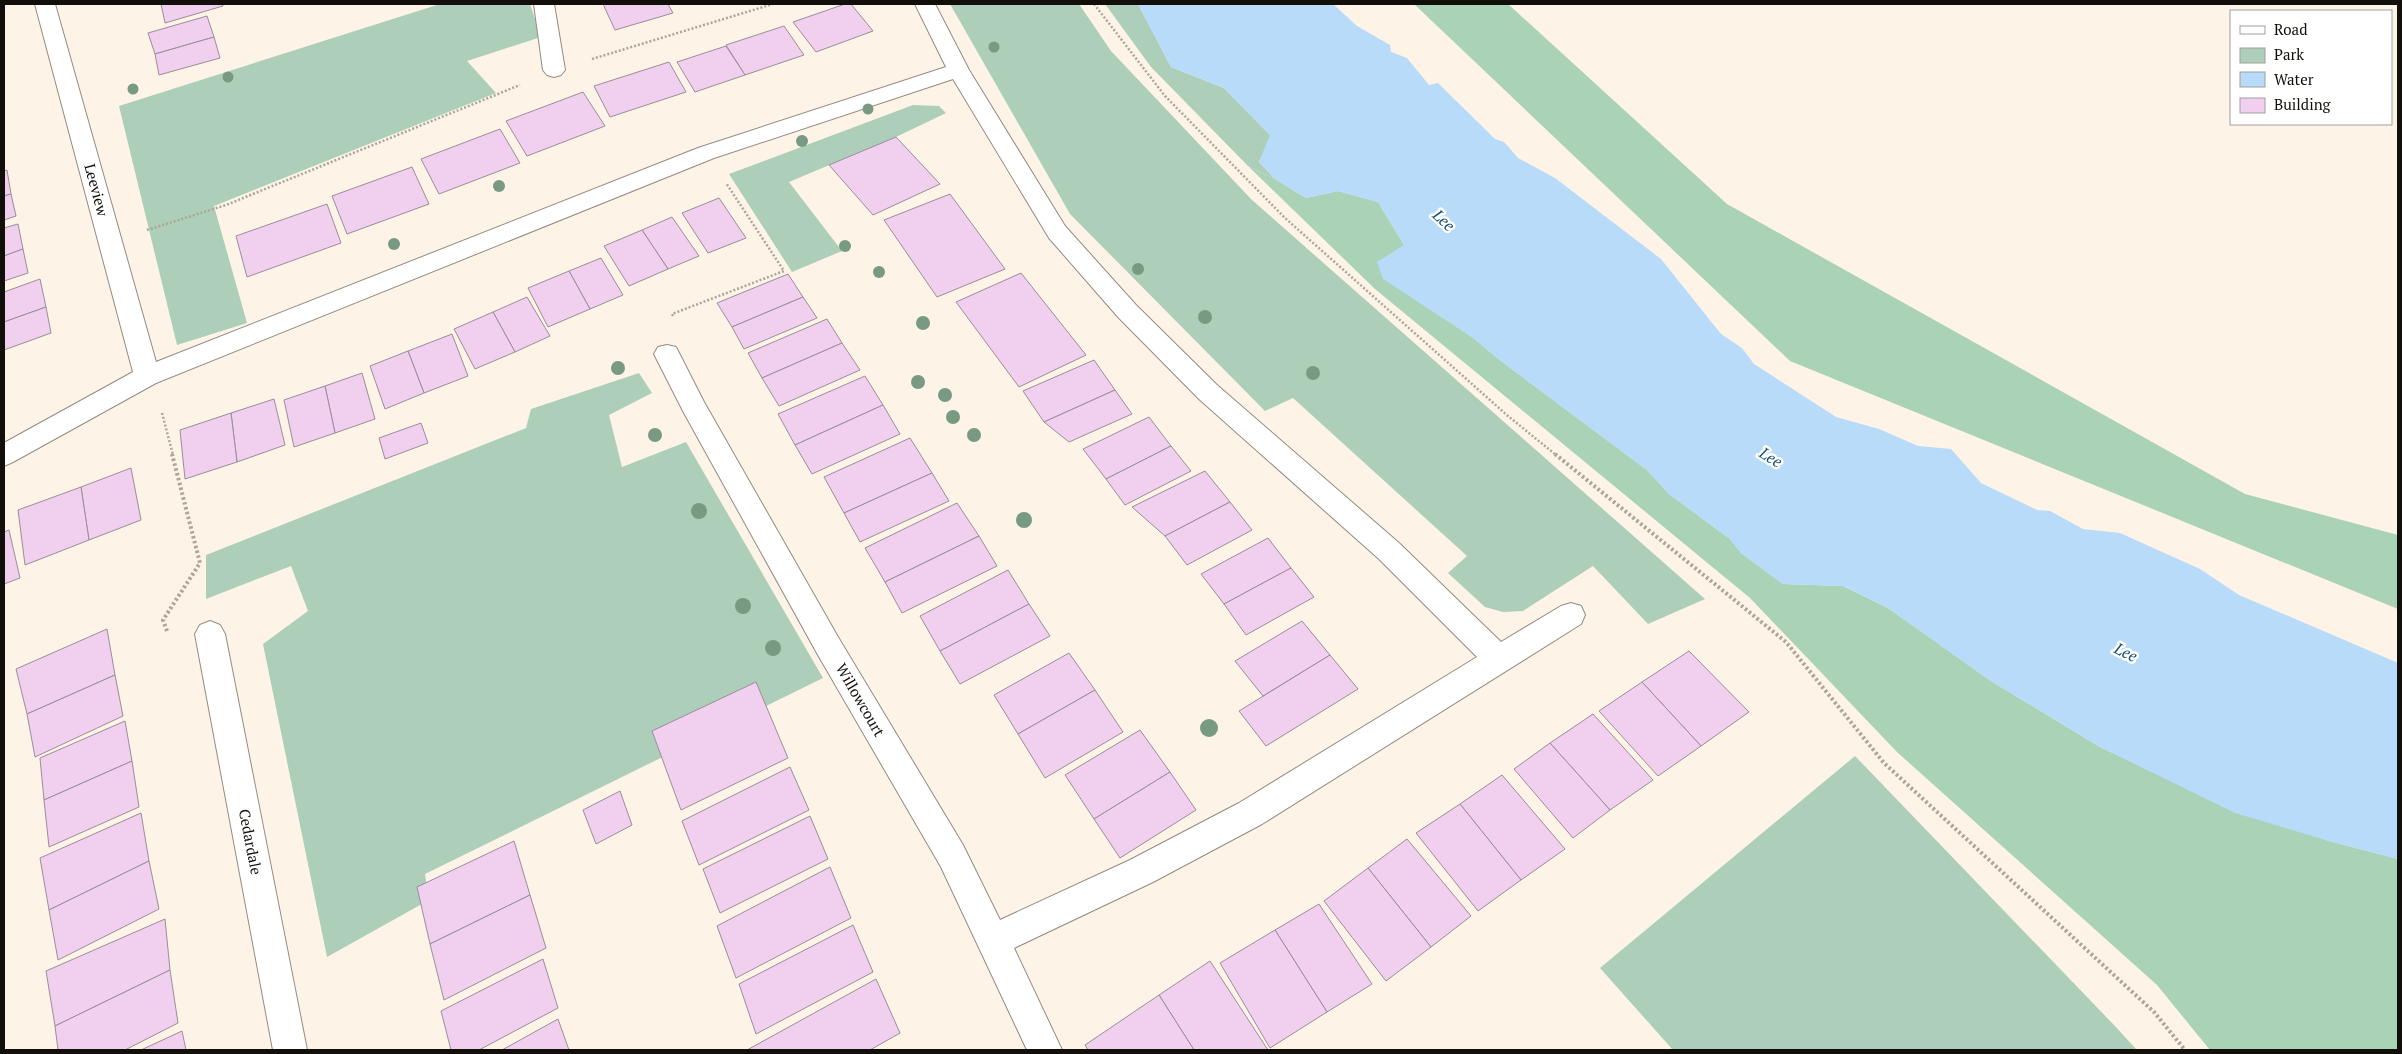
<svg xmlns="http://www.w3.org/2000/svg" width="2402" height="1054" font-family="'PT Serif',serif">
<rect width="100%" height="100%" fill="#fdf3e6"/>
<g fill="#adcfb9">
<path d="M 440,4 L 530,4 L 541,37 L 467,61 L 496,93 L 214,206 L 247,323 L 177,345 L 119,106 Z"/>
<path d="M 950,4 L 1079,4 L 1111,51 L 1252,200 L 1705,599 L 1648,624 L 1593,566 L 1523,611 L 1503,612 L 1485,607 L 1448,573 L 1467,556 L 1293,398 L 1265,411 L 1070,214 Z"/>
<path d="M 1105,4 L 1138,4 L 1171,67 L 1224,88 L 1271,136 L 1259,162 L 1275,179 L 1248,166 L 1151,67 Z"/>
<path d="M 913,105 L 939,106 L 946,113 L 896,137 L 789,182 L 842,251 L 792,272 L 729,174 Z"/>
<path d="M 639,373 L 652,393 L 609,415 L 622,467 L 686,442 L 823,678 L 425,874 L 429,900 L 327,957 L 263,644 L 308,611 L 291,566 L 206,599 L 206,555 L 526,428 L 531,409 Z"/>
<path d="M 1855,756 L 2113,1024 L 2137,1050 L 1673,1050 L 1600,968 Z"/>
</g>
<g fill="#a9d2b7">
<path d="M 1414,4 L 1508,4 L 1727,204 L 2245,494 L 2398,535 L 2398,609 L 1790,361 Z"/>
<path d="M 1248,166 L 1275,179 L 1306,198 L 1338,191 L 1378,202 L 1404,245 L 1384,279 L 1472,337 L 1501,361 L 1647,470 L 1669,494 L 1730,539 L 1741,553 L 1783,584 L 1843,586 L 1888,608 L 1991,681 L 2100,747 L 2153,772 L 2329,841 L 2398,859 L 2398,1050 L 2210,1050 L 2157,985 L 1897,752 L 1750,598 L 1375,289 Z"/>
</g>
<path fill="#b7dbf9" d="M 1138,4 L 1333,4 L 1357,26 L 1390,45 L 1391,52 L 1407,58 L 1429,85 L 1438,83 L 1495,139 L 1504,142 L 1518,158 L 1555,178 L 1661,259 L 1721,334 L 1742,348 L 1754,364 L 1836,417 L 1879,429 L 1918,446 L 1951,449 L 1981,483 L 2037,510 L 2050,511 L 2083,529 L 2120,533 L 2200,569 L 2239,595 L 2398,663 L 2398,859 L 2329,841 L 2235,813 L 2100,747 L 1991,681 L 1888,608 L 1843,586 L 1783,584 L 1741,553 L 1730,539 L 1669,494 L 1647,470 L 1501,361 L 1472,337 L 1383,279 L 1377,262 L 1404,245 L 1378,202 L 1338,191 L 1306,198 L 1275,179 L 1259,162 L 1270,135 L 1224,88 L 1171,67 Z"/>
<g fill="#f0cfef" stroke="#998e99">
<path d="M 161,4 L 222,4 L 223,6 L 165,23 Z"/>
<path d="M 603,4 L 668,4 L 673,13 L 615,30 Z"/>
<path d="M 845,4 L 851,4 L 873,31 L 816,52 L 793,22 Z"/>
<path d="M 207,16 L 214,37 L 155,54 L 148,33 Z"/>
<path d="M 784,26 L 804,55 L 745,75 L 726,45 Z"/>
<path d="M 214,37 L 220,58 L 159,75 L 155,54 Z"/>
<path d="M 726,46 L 745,75 L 695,92 L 677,62 Z"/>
<path d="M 669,62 L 686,92 L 610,117 L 594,86 Z"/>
<path d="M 583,92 L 605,126 L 527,156 L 506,121 Z"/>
<path d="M 500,129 L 520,163 L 439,194 L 421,159 Z"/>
<path d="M 896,137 L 940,184 L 873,215 L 829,165 Z"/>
<path d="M 412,167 L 429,204 L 347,234 L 332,196 Z"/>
<path d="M 7,170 L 11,194 L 4,196 L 4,171 Z"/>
<path d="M 11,194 L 16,216 L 4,220 L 4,196 Z"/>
<path d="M 950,194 L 1005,269 L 937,297 L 884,220 Z"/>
<path d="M 719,198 L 746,238 L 708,253 L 682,213 Z"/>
<path d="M 327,204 L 341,243 L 247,277 L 236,236 Z"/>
<path d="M 672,217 L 699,256 L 668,269 L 642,230 Z"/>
<path d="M 18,224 L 23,249 L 4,256 L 4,228 Z"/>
<path d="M 642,230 L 668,269 L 629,286 L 604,246 Z"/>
<path d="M 23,249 L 28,273 L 4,281 L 4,256 Z"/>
<path d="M 601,258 L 623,295 L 590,309 L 569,271 Z"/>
<path d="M 569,271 L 590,309 L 548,327 L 528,288 Z"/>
<path d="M 1021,273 L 1086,355 L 1019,387 L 956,302 Z"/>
<path d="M 788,274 L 803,297 L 732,327 L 717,303 Z"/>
<path d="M 40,279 L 46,307 L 4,322 L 4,292 Z"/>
<path d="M 527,297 L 550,336 L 515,352 L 493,312 Z"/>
<path d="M 803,297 L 817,318 L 744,349 L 732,327 Z"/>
<path d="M 46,307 L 51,333 L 4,350 L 4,322 Z"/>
<path d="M 493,312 L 515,352 L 475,369 L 454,329 Z"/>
<path d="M 827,319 L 842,343 L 762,378 L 748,353 Z"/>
<path d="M 452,334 L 468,376 L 424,393 L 408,351 Z"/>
<path d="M 842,343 L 860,370 L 779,406 L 762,378 Z"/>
<path d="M 408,351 L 424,393 L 385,409 L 370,366 Z"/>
<path d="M 1094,360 L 1115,390 L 1044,422 L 1023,391 Z"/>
<path d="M 362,373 L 375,419 L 335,433 L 325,386 Z"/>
<path d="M 865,376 L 883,405 L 795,445 L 778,414 Z"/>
<path d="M 325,386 L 335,433 L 294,447 L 284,400 Z"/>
<path d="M 1115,390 L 1132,414 L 1069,442 L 1044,422 Z"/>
<path d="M 274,399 L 285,445 L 237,462 L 231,413 Z"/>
<path d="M 883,405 L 900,434 L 812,474 L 795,445 Z"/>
<path d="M 231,413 L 237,462 L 185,479 L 180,430 Z"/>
<path d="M 1149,417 L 1171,446 L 1106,479 L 1083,449 Z"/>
<path d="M 421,423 L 428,443 L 385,459 L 379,438 Z"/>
<path d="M 910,438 L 932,473 L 844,513 L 824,477 Z"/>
<path d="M 1171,446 L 1191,471 L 1125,505 L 1106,479 Z"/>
<path d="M 131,468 L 141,520 L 89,540 L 81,487 Z"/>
<path d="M 1205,471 L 1230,502 L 1165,536 L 1132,507 Z"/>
<path d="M 932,473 L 949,501 L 860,542 L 844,513 Z"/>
<path d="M 81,487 L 89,540 L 25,565 L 18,510 Z"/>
<path d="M 1230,502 L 1252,530 L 1187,565 L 1165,536 Z"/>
<path d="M 957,503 L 979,536 L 885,582 L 865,548 Z"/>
<path d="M 9,530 L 20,578 L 4,584 L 4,532 Z"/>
<path d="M 979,536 L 997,566 L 902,613 L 885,582 Z"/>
<path d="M 1268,538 L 1291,568 L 1224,604 L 1201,574 Z"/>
<path d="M 1291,568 L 1314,597 L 1246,635 L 1224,604 Z"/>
<path d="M 1008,570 L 1029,604 L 940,651 L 920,616 Z"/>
<path d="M 1029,604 L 1050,636 L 960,684 L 940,651 Z"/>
<path d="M 1302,621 L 1330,655 L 1263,696 L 1235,661 Z"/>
<path d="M 107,629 L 115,675 L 27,714 L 16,669 Z"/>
<path d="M 1689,651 L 1749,712 L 1701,746 L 1642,682 Z"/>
<path d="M 1069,653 L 1095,690 L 1018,734 L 994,695 Z"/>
<path d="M 1330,655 L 1358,689 L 1266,746 L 1239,711 Z"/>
<path d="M 115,675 L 123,716 L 35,757 L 27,714 Z"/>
<path d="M 756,682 L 788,758 L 681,810 L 652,731 Z"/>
<path d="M 1642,682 L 1701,746 L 1658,776 L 1599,711 Z"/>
<path d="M 1095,690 L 1123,732 L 1045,778 L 1018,734 Z"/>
<path d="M 1593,714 L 1653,780 L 1610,810 L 1550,743 Z"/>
<path d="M 125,721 L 132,761 L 44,800 L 40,758 Z"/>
<path d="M 1140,730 L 1170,772 L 1094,819 L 1065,775 Z"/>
<path d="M 1550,743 L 1610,810 L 1573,838 L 1514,769 Z"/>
<path d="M 132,761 L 139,807 L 49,847 L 44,800 Z"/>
<path d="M 790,767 L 809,810 L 699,865 L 682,821 Z"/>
<path d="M 1170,772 L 1196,810 L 1120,858 L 1094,819 Z"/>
<path d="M 1502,775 L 1565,849 L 1521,880 L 1460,804 Z"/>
<path d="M 620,791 L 632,825 L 596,844 L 583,810 Z"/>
<path d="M 1460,804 L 1521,880 L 1478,911 L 1416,833 Z"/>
<path d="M 141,813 L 149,861 L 49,910 L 40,858 Z"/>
<path d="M 810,816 L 828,859 L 720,913 L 703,869 Z"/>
<path d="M 1407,839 L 1471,916 L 1431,947 L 1368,868 Z"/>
<path d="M 514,841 L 530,895 L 430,944 L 417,887 Z"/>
<path d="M 149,861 L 159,909 L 58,960 L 49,910 Z"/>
<path d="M 830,867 L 851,918 L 736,978 L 717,926 Z"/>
<path d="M 1368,868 L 1431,947 L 1386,981 L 1324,901 Z"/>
<path d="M 530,895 L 546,948 L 444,1000 L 430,944 Z"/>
<path d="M 1319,904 L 1372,984 L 1327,1012 L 1275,930 Z"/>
<path d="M 165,919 L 170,970 L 55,1026 L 46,971 Z"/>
<path d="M 853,925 L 873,972 L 756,1034 L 739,984 Z"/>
<path d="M 1275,930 L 1327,1012 L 1270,1048 L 1220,963 Z"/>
<path d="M 543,959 L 558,1008 L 479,1050 L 451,1050 L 441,1011 Z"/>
<path d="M 1210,961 L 1268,1050 L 1194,1050 L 1159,995 Z"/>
<path d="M 170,970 L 178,1023 L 125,1050 L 58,1050 L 55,1026 Z"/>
<path d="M 876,979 L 900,1033 L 870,1050 L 747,1050 Z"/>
<path d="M 1159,995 L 1194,1050 L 1088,1050 L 1085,1045 Z"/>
<path d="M 558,1019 L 569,1050 L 502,1050 Z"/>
<path d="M 182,1031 L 186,1050 L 141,1050 Z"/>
</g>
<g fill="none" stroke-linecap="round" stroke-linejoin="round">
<g stroke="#948b80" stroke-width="2">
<g id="minor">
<path d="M 35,4 L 55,4 L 156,362 L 698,148 L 946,67 L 915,4 L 935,4 L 969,70 L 1065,226 L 1136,305 L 1217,385 L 1399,543 L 1501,642 L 1561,606 L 1571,603 L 1581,606 L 1585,615 L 1581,624 L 1262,824 L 1153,882 L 1014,948 L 1062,1050 L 1027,1050 L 941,867 L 818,655 L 684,413 L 654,354 L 658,347 L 667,345 L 676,347 L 704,402 L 838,637 L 963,845 L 1000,920 L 1130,860 L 1239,803 L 1477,657 L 1379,559 L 1199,399 L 1118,317 L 1049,238 L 953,79 L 714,158 L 156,383 L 13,462 L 4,466 L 4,443 L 133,372 Z"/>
<path d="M 534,4 L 554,4 L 565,70 L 561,75 L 554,77 L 547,75 L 543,70 Z"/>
<path d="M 210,621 L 220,625 L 225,634 L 307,1050 L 273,1050 L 195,634 L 200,625 Z"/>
</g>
</g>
<g stroke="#aca59b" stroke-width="2.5" stroke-dasharray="2 2" stroke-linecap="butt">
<path d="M 1094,4 L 1165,96 L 1285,218 L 1508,416 L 1556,455"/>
<path d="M 592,59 L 773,4"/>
<path d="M 147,230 L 226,205 L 520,85"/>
<path d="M 673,316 L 672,314 L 784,271 L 726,183"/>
<path d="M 162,413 L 173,455"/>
</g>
<g stroke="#aca59b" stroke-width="4" stroke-dasharray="2.5 2.5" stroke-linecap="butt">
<path d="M 1555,454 L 1786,642 L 1884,763 L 2154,1012 L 2185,1050"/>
<path d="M 167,631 L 163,620 L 200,563 L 172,454"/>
</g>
<use href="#minor" fill="#fff" fill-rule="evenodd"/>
</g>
<g fill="#789a82">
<circle cx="994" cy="47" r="5.5"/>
<circle cx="228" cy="77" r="5.5"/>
<circle cx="133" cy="89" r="5.5"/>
<circle cx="868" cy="109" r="5.5"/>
<circle cx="802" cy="141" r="6"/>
<circle cx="499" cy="186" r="6"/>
<circle cx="394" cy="244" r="6"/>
<circle cx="845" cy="246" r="6"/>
<circle cx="1138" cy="269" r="6"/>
<circle cx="879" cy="272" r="6"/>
<circle cx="1205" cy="317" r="7"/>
<circle cx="923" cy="323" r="7"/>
<circle cx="618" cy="368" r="7"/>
<circle cx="1313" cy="373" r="7"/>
<circle cx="918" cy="382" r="7"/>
<circle cx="945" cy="395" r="7"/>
<circle cx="953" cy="417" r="7"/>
<circle cx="655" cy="435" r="7"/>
<circle cx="974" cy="435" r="7"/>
<circle cx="699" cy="511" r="8"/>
<circle cx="1024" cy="520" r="8"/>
<circle cx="743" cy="606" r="8"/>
<circle cx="773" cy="648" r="8"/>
<circle cx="1209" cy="728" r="9"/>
</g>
<g text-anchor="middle" stroke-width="5" stroke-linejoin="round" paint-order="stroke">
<g font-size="15" fill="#120f0b" stroke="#fff">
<text transform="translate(96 190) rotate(75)" y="5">Leeview</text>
<text transform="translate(860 700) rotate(60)" y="5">Willowcourt</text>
<text transform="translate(250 842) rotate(79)" y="5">Cedardale</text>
</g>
<g font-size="16" font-style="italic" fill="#165077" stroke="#fff">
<text transform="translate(1444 220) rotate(43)" y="6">Lee</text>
<text transform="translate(1771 457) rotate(32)" y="6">Lee</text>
<text transform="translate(2126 652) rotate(26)" y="6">Lee</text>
</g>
</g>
<rect width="2402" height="1054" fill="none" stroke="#120f0b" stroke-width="10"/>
<rect x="2230" y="10" width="162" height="115" fill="#ffffff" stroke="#a09f9d"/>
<rect x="2240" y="26" width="25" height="8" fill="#ffffff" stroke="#a09f9d"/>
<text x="2274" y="35" font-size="15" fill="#120f0b">Road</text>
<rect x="2240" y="48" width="25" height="15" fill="#adcfb9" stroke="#a09f9d"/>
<text x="2274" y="60" font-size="15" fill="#120f0b">Park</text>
<rect x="2240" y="72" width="25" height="15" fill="#b7dbf9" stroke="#a09f9d"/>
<text x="2274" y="85" font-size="15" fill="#120f0b">Water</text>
<rect x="2240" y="98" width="25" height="15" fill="#f0cfef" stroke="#a09f9d"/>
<text x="2274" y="110" font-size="15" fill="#120f0b">Building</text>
</svg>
